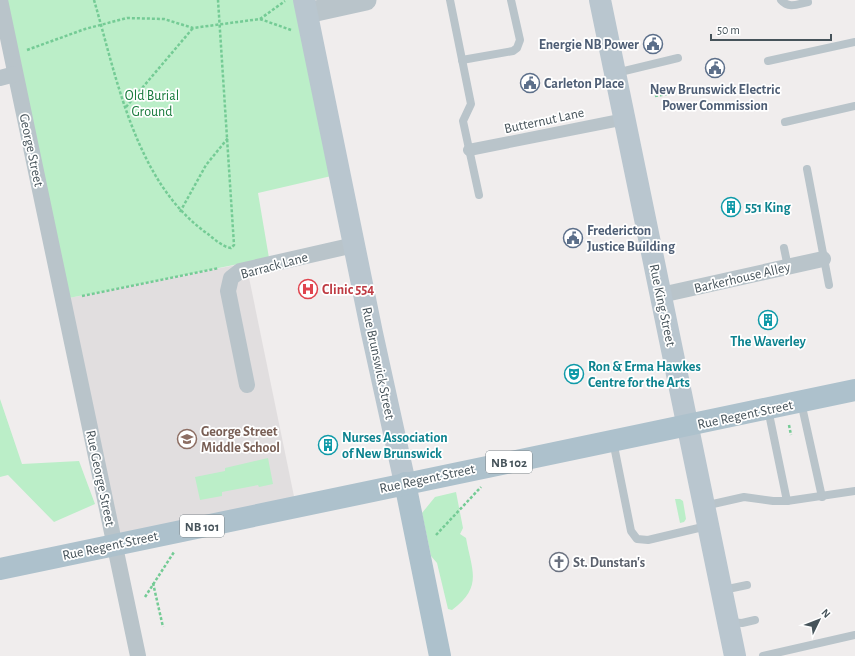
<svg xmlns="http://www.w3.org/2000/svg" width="855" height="656" font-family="'Alegreya Sans',sans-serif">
<rect width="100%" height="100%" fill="#f0eded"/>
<path fill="#e1dedf" d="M 246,263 L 296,506 L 115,544 L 64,299 Z"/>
<g fill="#bbeec8">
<path d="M 0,0 L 304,0 L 340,174 L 258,193 L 269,258 L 64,299 Z"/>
<path d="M 0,399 L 22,464 L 79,461 L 95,504 L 54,522 L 8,475 L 0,477 Z"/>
<path d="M 268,458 L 273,484 L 259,487 L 258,485 L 222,492 L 222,496 L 200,500 L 195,477 L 225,471 L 225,468 Z"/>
<path d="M 456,492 L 463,528 L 460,534 L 466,538 C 472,571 483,587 452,610 L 448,609 L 437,563 L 431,556 L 422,513 L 435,497 Z"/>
<path d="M 675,499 L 680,499 L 683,501 L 686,519 L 684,522 L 680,523 Z"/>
</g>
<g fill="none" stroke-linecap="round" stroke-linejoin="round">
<g stroke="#74cb95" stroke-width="2.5" stroke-dasharray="3 2" stroke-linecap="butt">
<path d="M 94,0 C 117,79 136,184 208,234 C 214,239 223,247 231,248 L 234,245 L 218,0"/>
<path d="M 260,19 L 291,30"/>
<path d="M 27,50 L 85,29 L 127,18 L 164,19 L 193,28 L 260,19 L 285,1"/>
<path d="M 655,96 L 667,94"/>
<path d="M 126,107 L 193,28"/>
<path d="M 180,212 L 206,165 L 228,138"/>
<path d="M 82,296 L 219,268"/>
<path d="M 789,425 L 791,435"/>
<path d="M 436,535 L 481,487"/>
<path d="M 153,583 L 163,627"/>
<path d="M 145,597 L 174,552"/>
</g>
<g stroke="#b9c4ca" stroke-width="8">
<path d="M 450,0 L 471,104 L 463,121 L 479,195"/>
<path d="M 781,0 C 789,9 798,4 808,2"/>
<path d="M 462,60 L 513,51 L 517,48 L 520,40 L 511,0"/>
<path d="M 768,61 L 855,42"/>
<path d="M 616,73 L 678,58"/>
<path d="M 785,122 L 855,106"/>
<path d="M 807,169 L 829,285"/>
<path d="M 784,248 L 788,267"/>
<path d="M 801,402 L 822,497"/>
<path d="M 768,409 L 787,501"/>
<path d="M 613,441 L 631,531 L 637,539 L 648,540 L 707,526"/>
<path d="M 704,506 L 744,497 L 773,501 L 787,501 L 855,491"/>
<path d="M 723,590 L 747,585"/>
<path d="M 729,622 L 742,623 L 755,620"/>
<path d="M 763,656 L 855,635"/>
</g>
<path stroke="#b9c4ca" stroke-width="12" d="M 469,150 L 625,119"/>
<g stroke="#b9c4ca" stroke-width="16">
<path d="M 0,0 L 138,656"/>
<path d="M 0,78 L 15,74"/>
<path d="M 661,295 L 823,259"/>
<path d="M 247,385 L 228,291 L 231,278 L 240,271 L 354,245"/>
</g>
<path stroke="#b9c4ca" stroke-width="21" d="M 307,13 L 366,0"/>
<g stroke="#b9c6cf" stroke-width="22">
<path d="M 304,0 L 372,333 L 405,483"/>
<path d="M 600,0 C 645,219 689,438 735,656"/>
</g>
<g stroke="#adc1cc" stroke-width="22">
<path d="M 405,483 L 440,656"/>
<path d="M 0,569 L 855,390"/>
</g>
</g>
<defs>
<g id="civic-ring" transform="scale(1)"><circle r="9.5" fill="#fff" stroke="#5c6f8a" stroke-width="1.5"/><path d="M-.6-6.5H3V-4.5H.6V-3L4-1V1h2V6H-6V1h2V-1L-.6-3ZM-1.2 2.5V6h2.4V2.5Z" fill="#5c6f8a"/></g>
<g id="building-ring" transform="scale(1)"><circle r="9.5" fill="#fff" stroke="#0f9aa8" stroke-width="1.5"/><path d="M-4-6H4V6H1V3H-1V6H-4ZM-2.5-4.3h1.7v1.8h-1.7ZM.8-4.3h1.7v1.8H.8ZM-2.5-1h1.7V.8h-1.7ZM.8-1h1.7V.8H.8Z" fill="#0f9aa8"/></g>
<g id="hospital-ring" transform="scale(1)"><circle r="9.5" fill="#fff" stroke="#e0444e" stroke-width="1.5"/><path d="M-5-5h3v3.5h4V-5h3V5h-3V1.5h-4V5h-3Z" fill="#e0444e"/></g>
<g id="theatre-ring" transform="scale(1)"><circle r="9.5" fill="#fff" stroke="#0f9aa8" stroke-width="1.5"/><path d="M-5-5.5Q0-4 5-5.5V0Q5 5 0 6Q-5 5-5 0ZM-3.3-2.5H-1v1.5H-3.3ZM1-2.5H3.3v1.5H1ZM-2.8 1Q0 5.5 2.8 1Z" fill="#0f9aa8"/></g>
<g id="school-ring" transform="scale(1)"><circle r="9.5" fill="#fff" stroke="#8d6e63" stroke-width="1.5"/><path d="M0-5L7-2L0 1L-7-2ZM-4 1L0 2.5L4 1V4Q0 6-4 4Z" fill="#8d6e63"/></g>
<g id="church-ring" transform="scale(1)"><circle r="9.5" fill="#fff" stroke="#6b7280" stroke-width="1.5"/><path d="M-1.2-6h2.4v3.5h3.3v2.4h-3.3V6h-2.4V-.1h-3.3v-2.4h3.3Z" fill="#6b7280"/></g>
</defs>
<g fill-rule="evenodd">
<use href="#civic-ring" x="653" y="44"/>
<use href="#civic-ring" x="715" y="68"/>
<use href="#civic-ring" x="530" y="83"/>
<use href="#building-ring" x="731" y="207"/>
<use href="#civic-ring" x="573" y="238"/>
<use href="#hospital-ring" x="308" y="289"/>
<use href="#building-ring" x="768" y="320"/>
<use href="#theatre-ring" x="574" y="374"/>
<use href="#school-ring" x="187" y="439"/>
<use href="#building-ring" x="328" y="445"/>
<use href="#church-ring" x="559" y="562"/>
</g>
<g text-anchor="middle" stroke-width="3.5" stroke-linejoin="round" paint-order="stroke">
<g fill="#fff" stroke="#7e878c" stroke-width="1">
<rect x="486" y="451" width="46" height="22" rx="3"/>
<rect x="180" y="515" width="44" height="22" rx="3"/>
</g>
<g font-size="13" font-weight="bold" fill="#46535a">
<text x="509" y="467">NB 102</text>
<text x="202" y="531">NB 101</text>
</g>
<g font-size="14" font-weight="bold" fill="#4e5e75" stroke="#fff" text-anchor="start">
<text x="639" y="49" text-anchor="end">Energie NB Power</text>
<text x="544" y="88">Carleton Place</text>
<text x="715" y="94" text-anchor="middle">New Brunswick Electric<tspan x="715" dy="16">Power Commission</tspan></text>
<text x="587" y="235">Fredericton<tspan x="587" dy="16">Justice Building</tspan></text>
</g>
<g font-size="14" fill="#187a3c" stroke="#fff">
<text x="152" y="100">Old Burial<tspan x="152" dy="16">Ground</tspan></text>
</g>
<g font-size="14" fill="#46535a" stroke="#fff">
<text transform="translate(544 120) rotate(-12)" y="5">Butternut Lane</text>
<text transform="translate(32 150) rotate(78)" y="5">George Street</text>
<text transform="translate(274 265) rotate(-15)" y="5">Barrack Lane</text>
<text transform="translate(742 277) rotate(-13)" y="5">Barkerhouse Alley</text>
<text transform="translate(663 305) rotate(78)" y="5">Rue King Street</text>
<text transform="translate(379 363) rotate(78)" y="5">Rue Brunswick Street</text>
<text transform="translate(745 414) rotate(-12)" y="5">Rue Regent Street</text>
<text transform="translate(101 478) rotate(78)" y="5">Rue George Street</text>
<text transform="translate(427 478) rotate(-12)" y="5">Rue Regent Street</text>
<text transform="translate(110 545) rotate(-12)" y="5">Rue Regent Street</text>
</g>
<g font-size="14" font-weight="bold" fill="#0d838f" stroke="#fff" text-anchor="start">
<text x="745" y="212">551 King</text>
<text x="768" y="346" text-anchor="middle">The Waverley</text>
<text x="588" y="371">Ron &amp; Erma Hawkes<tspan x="588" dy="16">Centre for the Arts</tspan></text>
<text x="342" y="442">Nurses Association<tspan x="342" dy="16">of New Brunswick</tspan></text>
</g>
<g font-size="14" font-weight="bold" fill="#be3a42" stroke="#fff" text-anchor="start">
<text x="322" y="294">Clinic 554</text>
</g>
<g font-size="14" font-weight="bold" fill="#785e54" stroke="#fff" text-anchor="start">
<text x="201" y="436">George Street<tspan x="201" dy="16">Middle School</tspan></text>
</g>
<g font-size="14" font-weight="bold" fill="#5b616d" stroke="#fff" text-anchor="start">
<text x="573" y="567">St. Dunstan's</text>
</g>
</g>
<g transform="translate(819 620) rotate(47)" stroke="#ffffff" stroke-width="3" paint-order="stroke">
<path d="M0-3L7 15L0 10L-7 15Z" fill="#46535a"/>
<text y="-6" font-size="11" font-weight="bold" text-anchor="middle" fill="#46535a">N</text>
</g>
<path d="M711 34v6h120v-6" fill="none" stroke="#46535a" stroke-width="2"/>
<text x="717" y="34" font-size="12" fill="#46535a" stroke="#ffffff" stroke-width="3" paint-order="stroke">50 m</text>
</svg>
